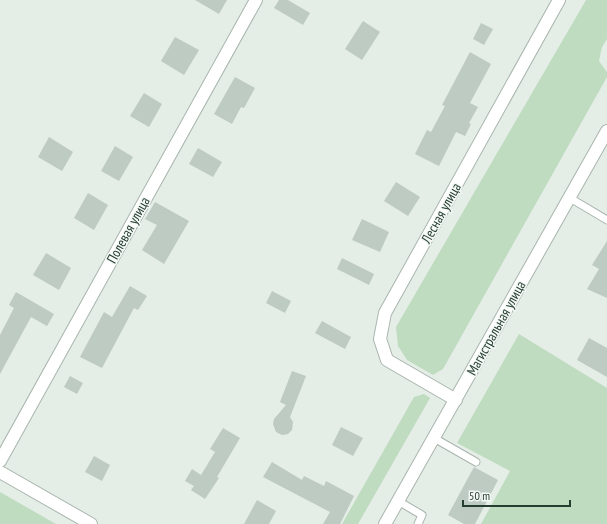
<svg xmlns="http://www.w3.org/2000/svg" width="607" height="524" font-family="'PT Sans Narrow',sans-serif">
<rect width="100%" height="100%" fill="#e5ede7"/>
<g fill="#bfdcc0">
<path d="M 586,0 L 607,0 L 607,39 L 602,47 L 599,61 L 607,72 L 607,77 L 443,369 L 433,375 L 407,360 L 398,346 L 396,327 Z"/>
<path d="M 519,334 L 607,388 L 607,524 L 481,524 L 510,471 L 457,443 Z"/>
<path d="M 424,394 L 430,398 L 358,524 L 342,524 L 414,397 Z"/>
<path d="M 0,492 L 56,524 L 0,524 Z"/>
</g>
<g fill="#bdcbc2">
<path d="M 195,0 L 227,0 L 219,14 Z"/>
<path d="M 279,0 L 288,0 L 310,13 L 303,25 L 274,8 Z"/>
<path d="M 363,21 L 380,32 L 362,60 L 345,49 Z"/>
<path d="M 481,23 L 493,29 L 484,45 L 473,39 Z"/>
<path d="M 175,37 L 199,50 L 184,75 L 161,61 Z"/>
<path d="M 470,52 L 491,64 L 470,103 L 478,107 L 469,123 L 471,124 L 465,136 L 456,132 L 439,166 L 415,154 L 427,130 L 431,132 L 445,106 L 442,105 Z"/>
<path d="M 235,77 L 255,88 L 244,108 L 241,107 L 232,124 L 214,114 Z"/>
<path d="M 144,93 L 162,104 L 149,127 L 130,116 Z"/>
<path d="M 49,137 L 73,152 L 62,171 L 38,157 Z"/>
<path d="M 115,146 L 133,157 L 119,181 L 101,171 Z"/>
<path d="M 198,148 L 222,162 L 213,177 L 189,164 Z"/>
<path d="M 396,182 L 420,197 L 408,216 L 384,201 Z"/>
<path d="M 88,193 L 108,205 L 94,230 L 74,218 Z"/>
<path d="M 155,202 L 189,221 L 164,264 L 142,250 L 157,225 L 145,219 Z"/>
<path d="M 362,219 L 389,232 L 380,252 L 352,240 Z"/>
<path d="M 607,241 L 607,298 L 587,289 L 599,269 L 592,265 Z"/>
<path d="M 46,253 L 71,268 L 59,290 L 33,275 Z"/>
<path d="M 342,258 L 374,274 L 369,285 L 337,269 Z"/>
<path d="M 130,286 L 147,296 L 138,310 L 134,308 L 102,368 L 80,357 L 104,312 L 112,317 Z"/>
<path d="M 272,291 L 291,301 L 285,313 L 266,303 Z"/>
<path d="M 16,292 L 54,314 L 47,326 L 31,317 L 0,374 L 0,335 L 14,308 L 9,305 Z"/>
<path d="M 322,321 L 351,337 L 345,349 L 315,333 Z"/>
<path d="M 589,338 L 607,348 L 607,377 L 577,360 Z"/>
<path d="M 292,371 L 306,376 L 290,417 L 293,422 L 292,430 L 288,434 L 282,435 L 276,432 L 273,424 L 274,419 L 286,405 L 280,402 Z"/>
<path d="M 70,376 L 83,383 L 77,394 L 64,387 Z"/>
<path d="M 341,427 L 363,438 L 353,456 L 332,445 Z"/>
<path d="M 223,428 L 240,438 L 217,477 L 219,478 L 205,499 L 191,490 L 194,486 L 185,481 L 192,469 L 201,475 L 215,452 L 210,449 Z"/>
<path d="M 94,456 L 110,465 L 102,481 L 85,472 Z"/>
<path d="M 272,462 L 302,480 L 304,476 L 324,486 L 326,481 L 354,496 L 340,524 L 323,524 L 330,512 L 263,477 Z"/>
<path d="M 474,467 L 498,480 L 475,524 L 464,524 L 448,515 Z"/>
<path d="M 257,500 L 276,511 L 269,524 L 244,524 Z"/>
</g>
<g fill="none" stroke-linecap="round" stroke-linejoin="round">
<g stroke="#a8b5ad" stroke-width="9">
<g id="service">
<path d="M 570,198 L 607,220"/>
<path d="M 434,438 L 476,462"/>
<path d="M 398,501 L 422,515 L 418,524"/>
</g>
</g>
<g stroke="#a8b5ad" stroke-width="14">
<g id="minor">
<path d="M 456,400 L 387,360 L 380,339 L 385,313 L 559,0"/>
<path d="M 0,461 L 256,0"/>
<path d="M 385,524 L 607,131"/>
</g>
</g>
<g stroke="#a8b5ad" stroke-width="14">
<path id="tertiary" d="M 0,472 L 91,524"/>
</g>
<use href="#service" stroke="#fff" stroke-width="7"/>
<use href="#minor" stroke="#fff" stroke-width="12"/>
<use href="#tertiary" stroke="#fff" stroke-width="12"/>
</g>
<g text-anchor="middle" stroke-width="3" stroke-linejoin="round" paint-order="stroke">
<g font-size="14" fill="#253e31" stroke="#f5f9f6">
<text transform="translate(441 213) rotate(-61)" y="5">Лесная улица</text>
<text transform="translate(128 230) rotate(-61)" y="5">Полевая улица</text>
<text transform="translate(496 328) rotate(-61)" y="5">Магистральная улица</text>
</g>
</g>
<path d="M463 500v6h107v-6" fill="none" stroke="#253e31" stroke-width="2"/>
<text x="469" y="500" font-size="12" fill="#253e31" stroke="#f5f9f6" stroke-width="3" paint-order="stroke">50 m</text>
</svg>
